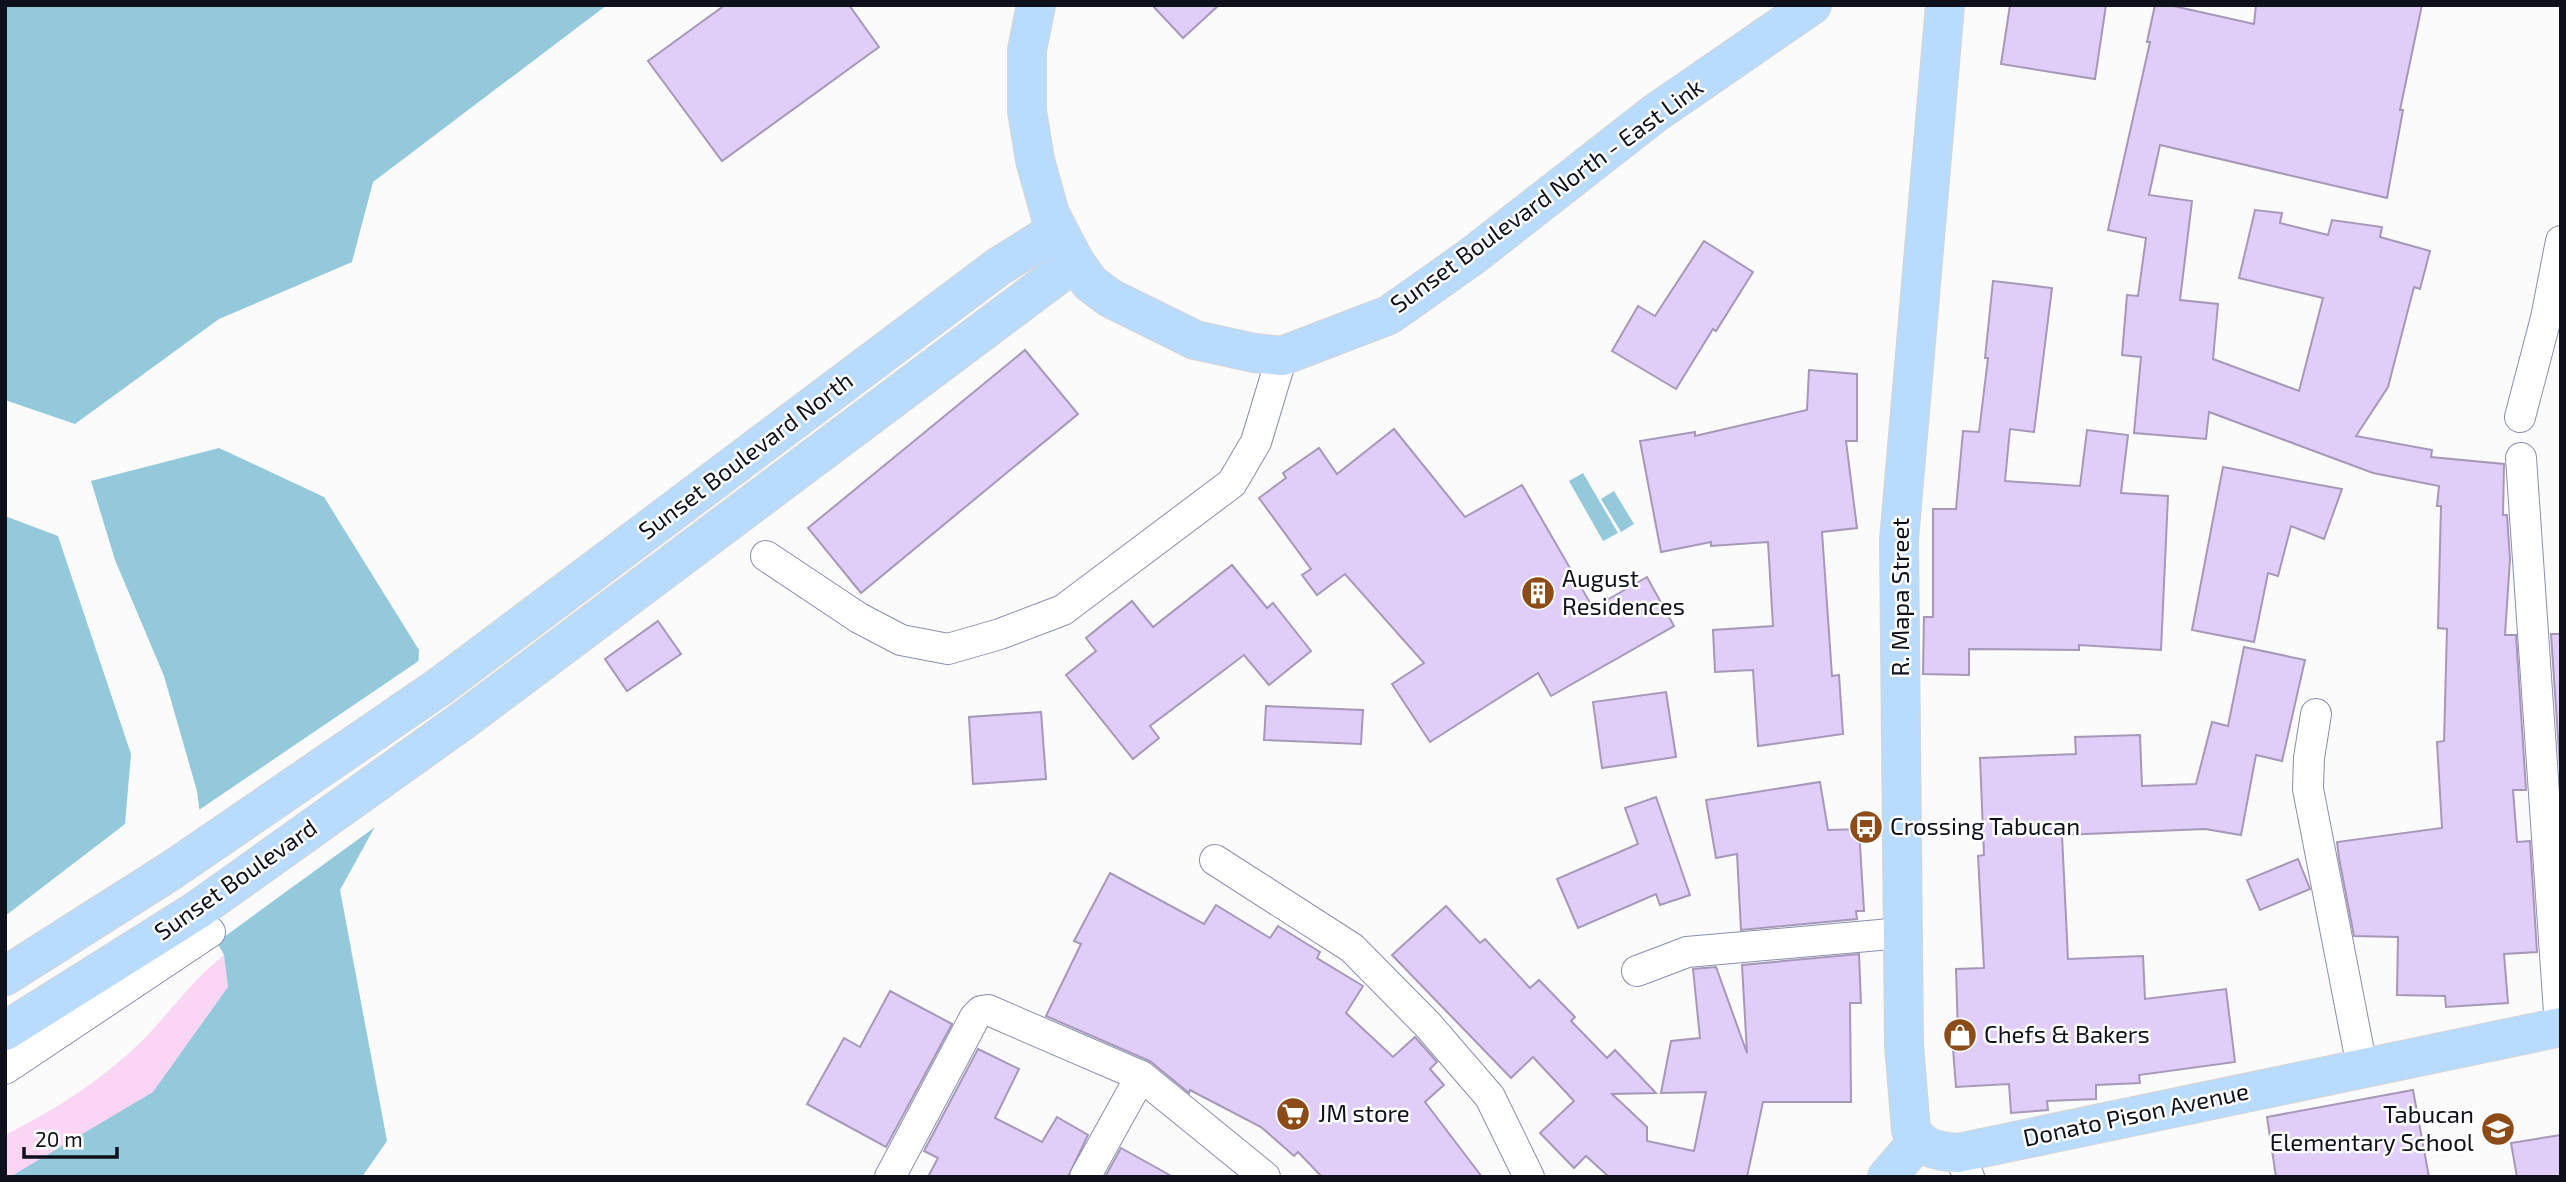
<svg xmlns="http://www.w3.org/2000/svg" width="2566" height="1182" font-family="'Exo 2',sans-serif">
<rect width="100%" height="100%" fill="#fbfbfb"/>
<path fill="#fad5f4" d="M 224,955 L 228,987 L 176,1097 L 30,1177 L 5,1177 L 5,1135 C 57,1109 105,1078 146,1037 C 172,1009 194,979 224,955 Z"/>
<g fill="#94c8db">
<path d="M 5,5 L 607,5 L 373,182 L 352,262 L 219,319 L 75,424 L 5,400 Z"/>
<path d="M 219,448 L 324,497 L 419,650 L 414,756 L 340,890 L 387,1141 L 362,1177 L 10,1177 L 153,1092 L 228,987 L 224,955 L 217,942 L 197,791 L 164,676 L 115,560 L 91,481 Z"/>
<path d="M 1583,473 L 1618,533 L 1603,541 L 1569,481 Z"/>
<path d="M 1614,491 L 1634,524 L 1621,532 L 1601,499 Z"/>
<path d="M 5,516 L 58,536 L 131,754 L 125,824 L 5,916 Z"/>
</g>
<path fill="#fbfbfb" d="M 423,658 L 417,757 L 382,822 L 217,942 L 212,936 L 196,812 Z"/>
<g fill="#e0cef8" stroke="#a698b8" stroke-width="2">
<path d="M 725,5 L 849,5 L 879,47 L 722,161 L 648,61 Z"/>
<path d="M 1152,5 L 1219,5 L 1183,38 Z"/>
<path d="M 2010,5 L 2106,5 L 2095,79 L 2001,64 Z"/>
<path d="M 2155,5 L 2169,5 L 2254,24 L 2256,5 L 2422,5 L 2400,110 L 2403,110 L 2387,198 L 2160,145 L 2149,195 L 2192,201 L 2180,300 L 2218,304 L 2213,359 L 2299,391 L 2323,298 L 2239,278 L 2255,210 L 2282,213 L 2280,223 L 2328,235 L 2332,220 L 2382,227 L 2380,237 L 2430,251 L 2420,289 L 2414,287 L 2388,387 L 2356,436 L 2432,450 L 2431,457 L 2504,464 L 2503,515 L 2507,515 L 2510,559 L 2505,635 L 2516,635 L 2526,790 L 2513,790 L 2517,842 L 2530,841 L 2537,952 L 2504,954 L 2508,1003 L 2446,1007 L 2445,996 L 2397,995 L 2398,937 L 2354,936 L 2339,858 L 2337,842 L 2442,828 L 2437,742 L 2444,741 L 2447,629 L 2438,628 L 2441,506 L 2437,506 L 2439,486 L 2373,473 L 2209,412 L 2206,439 L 2134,433 L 2141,357 L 2122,355 L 2127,295 L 2138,296 L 2146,238 L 2108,230 L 2150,42 L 2147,42 Z"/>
<path d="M 1704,241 L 1753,272 L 1716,331 L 1713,329 L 1676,389 L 1612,351 L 1638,306 L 1655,316 Z"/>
<path d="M 1993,281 L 2052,288 L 2034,432 L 2010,429 L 2005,481 L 2080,486 L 2087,430 L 2128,435 L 2121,493 L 2168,496 L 2161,650 L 2079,645 L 2079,650 L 1969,649 L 1969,675 L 1923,674 L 1924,617 L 1933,617 L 1933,509 L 1956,509 L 1963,431 L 1979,432 L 1988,358 L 1985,358 Z"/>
<path d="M 1025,350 L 1078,414 L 861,593 L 808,528 Z"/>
<path d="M 1809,370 L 1857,374 L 1857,441 L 1846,441 L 1857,528 L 1822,532 L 1832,676 L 1839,675 L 1843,734 L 1758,746 L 1753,670 L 1715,672 L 1713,630 L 1773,626 L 1768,542 L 1711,546 L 1711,542 L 1661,552 L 1640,441 L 1695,432 L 1695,436 L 1807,410 Z"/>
<path d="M 1394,429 L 1465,517 L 1522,485 L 1593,608 L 1647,577 L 1674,626 L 1551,696 L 1538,673 L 1430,742 L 1392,684 L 1424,663 L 1345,574 L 1317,595 L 1302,575 L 1311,569 L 1259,498 L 1286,478 L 1283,473 L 1319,448 L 1337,474 Z"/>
<path d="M 2223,467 L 2342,489 L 2324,539 L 2291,526 L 2278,576 L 2268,573 L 2254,642 L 2192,630 Z"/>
<path d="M 1232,565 L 1267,608 L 1273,603 L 1311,651 L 1269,685 L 1244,655 L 1150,726 L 1159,738 L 1133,759 L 1066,675 L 1096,651 L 1086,638 L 1132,601 L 1153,627 Z"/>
<path d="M 658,621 L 681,654 L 627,691 L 605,659 Z"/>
<path d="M 2551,634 L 2561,634 L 2561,782 Z"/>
<path d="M 2244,647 L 2305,660 L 2282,761 L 2256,755 L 2241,835 L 2205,829 L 2062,835 L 2068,959 L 2143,956 L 2145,999 L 2226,989 L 2235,1062 L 2139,1075 L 2140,1083 L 2096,1085 L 2096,1099 L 2047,1101 L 2048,1110 L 2011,1113 L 2009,1084 L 1956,1087 L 1952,1036 L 1958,1035 L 1956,969 L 1984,968 L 1978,856 L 1984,855 L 1980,758 L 2076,754 L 2075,737 L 2140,735 L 2142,786 L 2196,784 L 2212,722 L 2228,726 Z"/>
<path d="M 1666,692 L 1676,757 L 1602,768 L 1593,702 Z"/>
<path d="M 1266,706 L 1363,710 L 1361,744 L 1264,740 Z"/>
<path d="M 1041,712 L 1046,779 L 973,784 L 969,717 Z"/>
<path d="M 1820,782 L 1828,830 L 1859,829 L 1864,911 L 1856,911 L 1857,919 L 1741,930 L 1737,854 L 1716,858 L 1706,800 Z"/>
<path d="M 1656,797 L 1690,895 L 1660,905 L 1656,894 L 1578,928 L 1557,879 L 1638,844 L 1625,808 Z"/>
<path d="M 2298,859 L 2310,889 L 2260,910 L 2247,880 Z"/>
<path d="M 1110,873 L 1204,924 L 1216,905 L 1270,938 L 1278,926 L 1320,952 L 1317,958 L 1363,986 L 1346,1013 L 1393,1057 L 1415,1037 L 1437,1062 L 1430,1069 L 1444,1085 L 1425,1102 L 1482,1177 L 1322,1177 L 1298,1152 L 1294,1156 L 1261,1127 L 1190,1090 L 1189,1093 L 1150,1061 L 1046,1016 L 1081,944 L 1074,941 Z"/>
<path d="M 1446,906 L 1480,943 L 1485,939 L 1530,988 L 1539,980 L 1575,1017 L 1571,1021 L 1607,1058 L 1615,1050 L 1656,1093 L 1612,1094 L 1647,1127 L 1647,1141 L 1694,1151 L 1706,1092 L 1661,1093 L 1671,1041 L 1700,1038 L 1693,969 L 1716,967 L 1747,1053 L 1742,965 L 1859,954 L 1861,1003 L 1850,1003 L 1851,1102 L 1763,1102 L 1747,1177 L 1609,1177 L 1586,1156 L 1574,1168 L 1540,1133 L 1574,1101 L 1533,1057 L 1511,1078 L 1392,955 Z"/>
<path d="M 890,991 L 952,1024 L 886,1147 L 807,1104 L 844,1038 L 860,1047 Z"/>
<path d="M 978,1049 L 1019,1069 L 995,1118 L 1042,1142 L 1057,1117 L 1088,1135 L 1068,1177 L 928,1177 L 938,1158 L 924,1151 Z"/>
<path d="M 2413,1090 L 2429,1177 L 2276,1177 L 2267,1117 Z"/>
<path d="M 2561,1135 L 2561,1177 L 2517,1177 L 2511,1143 Z"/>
<path d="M 1121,1148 L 1173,1177 L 1105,1177 Z"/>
</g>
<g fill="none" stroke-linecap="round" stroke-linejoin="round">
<g stroke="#898fae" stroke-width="32">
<g id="minor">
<path d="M 2520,417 L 2546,318 L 2561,241"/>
<path d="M 2521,458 L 2560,1027"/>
<path d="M 766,556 L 859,618 L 901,640 L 948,649 L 1000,634 L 1063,610 L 1232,483 L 1256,442 L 1282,356"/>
<path d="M 2316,714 L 2309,758 L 2308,789 L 2362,1067"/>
<path d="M 1215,860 L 1352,948 L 1428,1025 L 1490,1097 L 1529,1177"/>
<path d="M 1637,971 L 1687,952 L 1902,933"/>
<path d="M 5,1069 L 210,932"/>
<path d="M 1958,1153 L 1969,1177"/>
<path d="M 890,1177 L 975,1017 L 981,1011 L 988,1010 L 1141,1076 L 1265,1177"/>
<path d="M 1085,1177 L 1141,1076"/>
</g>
</g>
<g stroke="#d4d4d6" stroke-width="40">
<g id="major">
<path d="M 1036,5 L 1027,50 L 1027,111 L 1035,160 L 1050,214 L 1075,262 L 1090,283 L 1110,298 L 1195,340 L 1254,353 L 1282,356 L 1389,315 L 1471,257 L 1654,114 L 1812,5"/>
<path d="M 1945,5 L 1899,540 L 1904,1045 L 1911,1130 C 1923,1149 1936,1151 1958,1153 L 2561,1027"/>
<path d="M 5,976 L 172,870 L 439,687 L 998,267 L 1057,230"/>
<path d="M 5,1031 L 196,911 L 461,722 L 1075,262"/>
<path d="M 1887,1177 L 1918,1141"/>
</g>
</g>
<use href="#minor" stroke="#fff" stroke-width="30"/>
<use href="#major" stroke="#b8dbfe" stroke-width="38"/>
</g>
<defs>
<g id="building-disc" transform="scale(1.75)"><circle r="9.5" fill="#8d4b18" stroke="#fff"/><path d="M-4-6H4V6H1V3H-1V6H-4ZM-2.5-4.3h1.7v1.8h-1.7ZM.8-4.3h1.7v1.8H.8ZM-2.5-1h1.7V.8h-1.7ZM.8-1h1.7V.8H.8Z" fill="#fff"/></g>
<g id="bus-disc" transform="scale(1.75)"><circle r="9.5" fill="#8d4b18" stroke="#fff"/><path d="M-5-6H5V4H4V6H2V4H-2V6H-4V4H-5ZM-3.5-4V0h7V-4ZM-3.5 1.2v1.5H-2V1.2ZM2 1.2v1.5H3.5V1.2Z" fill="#fff"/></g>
<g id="shop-disc" transform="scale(1.75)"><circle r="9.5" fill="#8d4b18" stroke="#fff"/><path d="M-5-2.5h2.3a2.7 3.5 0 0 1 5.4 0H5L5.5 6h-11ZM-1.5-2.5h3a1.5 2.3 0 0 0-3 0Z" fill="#fff"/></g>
<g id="supermarket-disc" transform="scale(1.75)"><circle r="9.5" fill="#8d4b18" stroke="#fff"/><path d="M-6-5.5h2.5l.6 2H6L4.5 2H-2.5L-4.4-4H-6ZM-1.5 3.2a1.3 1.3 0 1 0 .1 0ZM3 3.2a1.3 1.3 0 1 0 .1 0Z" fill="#fff"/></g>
<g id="school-disc" transform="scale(1.75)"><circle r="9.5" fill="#8d4b18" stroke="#fff"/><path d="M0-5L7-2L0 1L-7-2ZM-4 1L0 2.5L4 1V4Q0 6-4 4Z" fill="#fff"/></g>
</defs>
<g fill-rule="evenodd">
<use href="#building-disc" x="1538" y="593"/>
<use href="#bus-disc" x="1866" y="827"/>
<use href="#shop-disc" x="1960" y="1035"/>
<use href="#supermarket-disc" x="1293" y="1114"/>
<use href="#school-disc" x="2498" y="1129"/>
</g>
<g text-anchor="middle" stroke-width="5" stroke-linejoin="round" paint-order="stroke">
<g font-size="24" fill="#0e101c" stroke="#fff">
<text transform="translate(1547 196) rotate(-36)" y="8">Sunset Boulevard North - East Link</text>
<text transform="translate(746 456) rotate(-37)" y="8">Sunset Boulevard North</text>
<text transform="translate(1901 597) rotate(-90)" y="8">R. Mapa Street</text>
<text transform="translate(236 880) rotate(-35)" y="8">Sunset Boulevard</text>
<text transform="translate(2136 1115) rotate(-12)" y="8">Donato Pison Avenue</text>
</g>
<g font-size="24" fill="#0e101c" stroke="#fff" text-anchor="start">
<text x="1562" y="587">August<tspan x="1562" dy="28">Residences</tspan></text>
<text x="1890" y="835">Crossing Tabucan</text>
<text x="1984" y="1043">Chefs &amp; Bakers</text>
<text x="1318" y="1122">JM store</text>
<text x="2474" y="1123" text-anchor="end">Tabucan<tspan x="2474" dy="28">Elementary School</tspan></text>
</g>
</g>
<rect width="2566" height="1182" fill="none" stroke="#0e101c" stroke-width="14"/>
<path d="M24 1147v10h93v-10" fill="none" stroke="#0e101c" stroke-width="3.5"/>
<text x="35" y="1147" font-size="21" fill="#0e101c" stroke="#ffffff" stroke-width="5" paint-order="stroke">20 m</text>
</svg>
